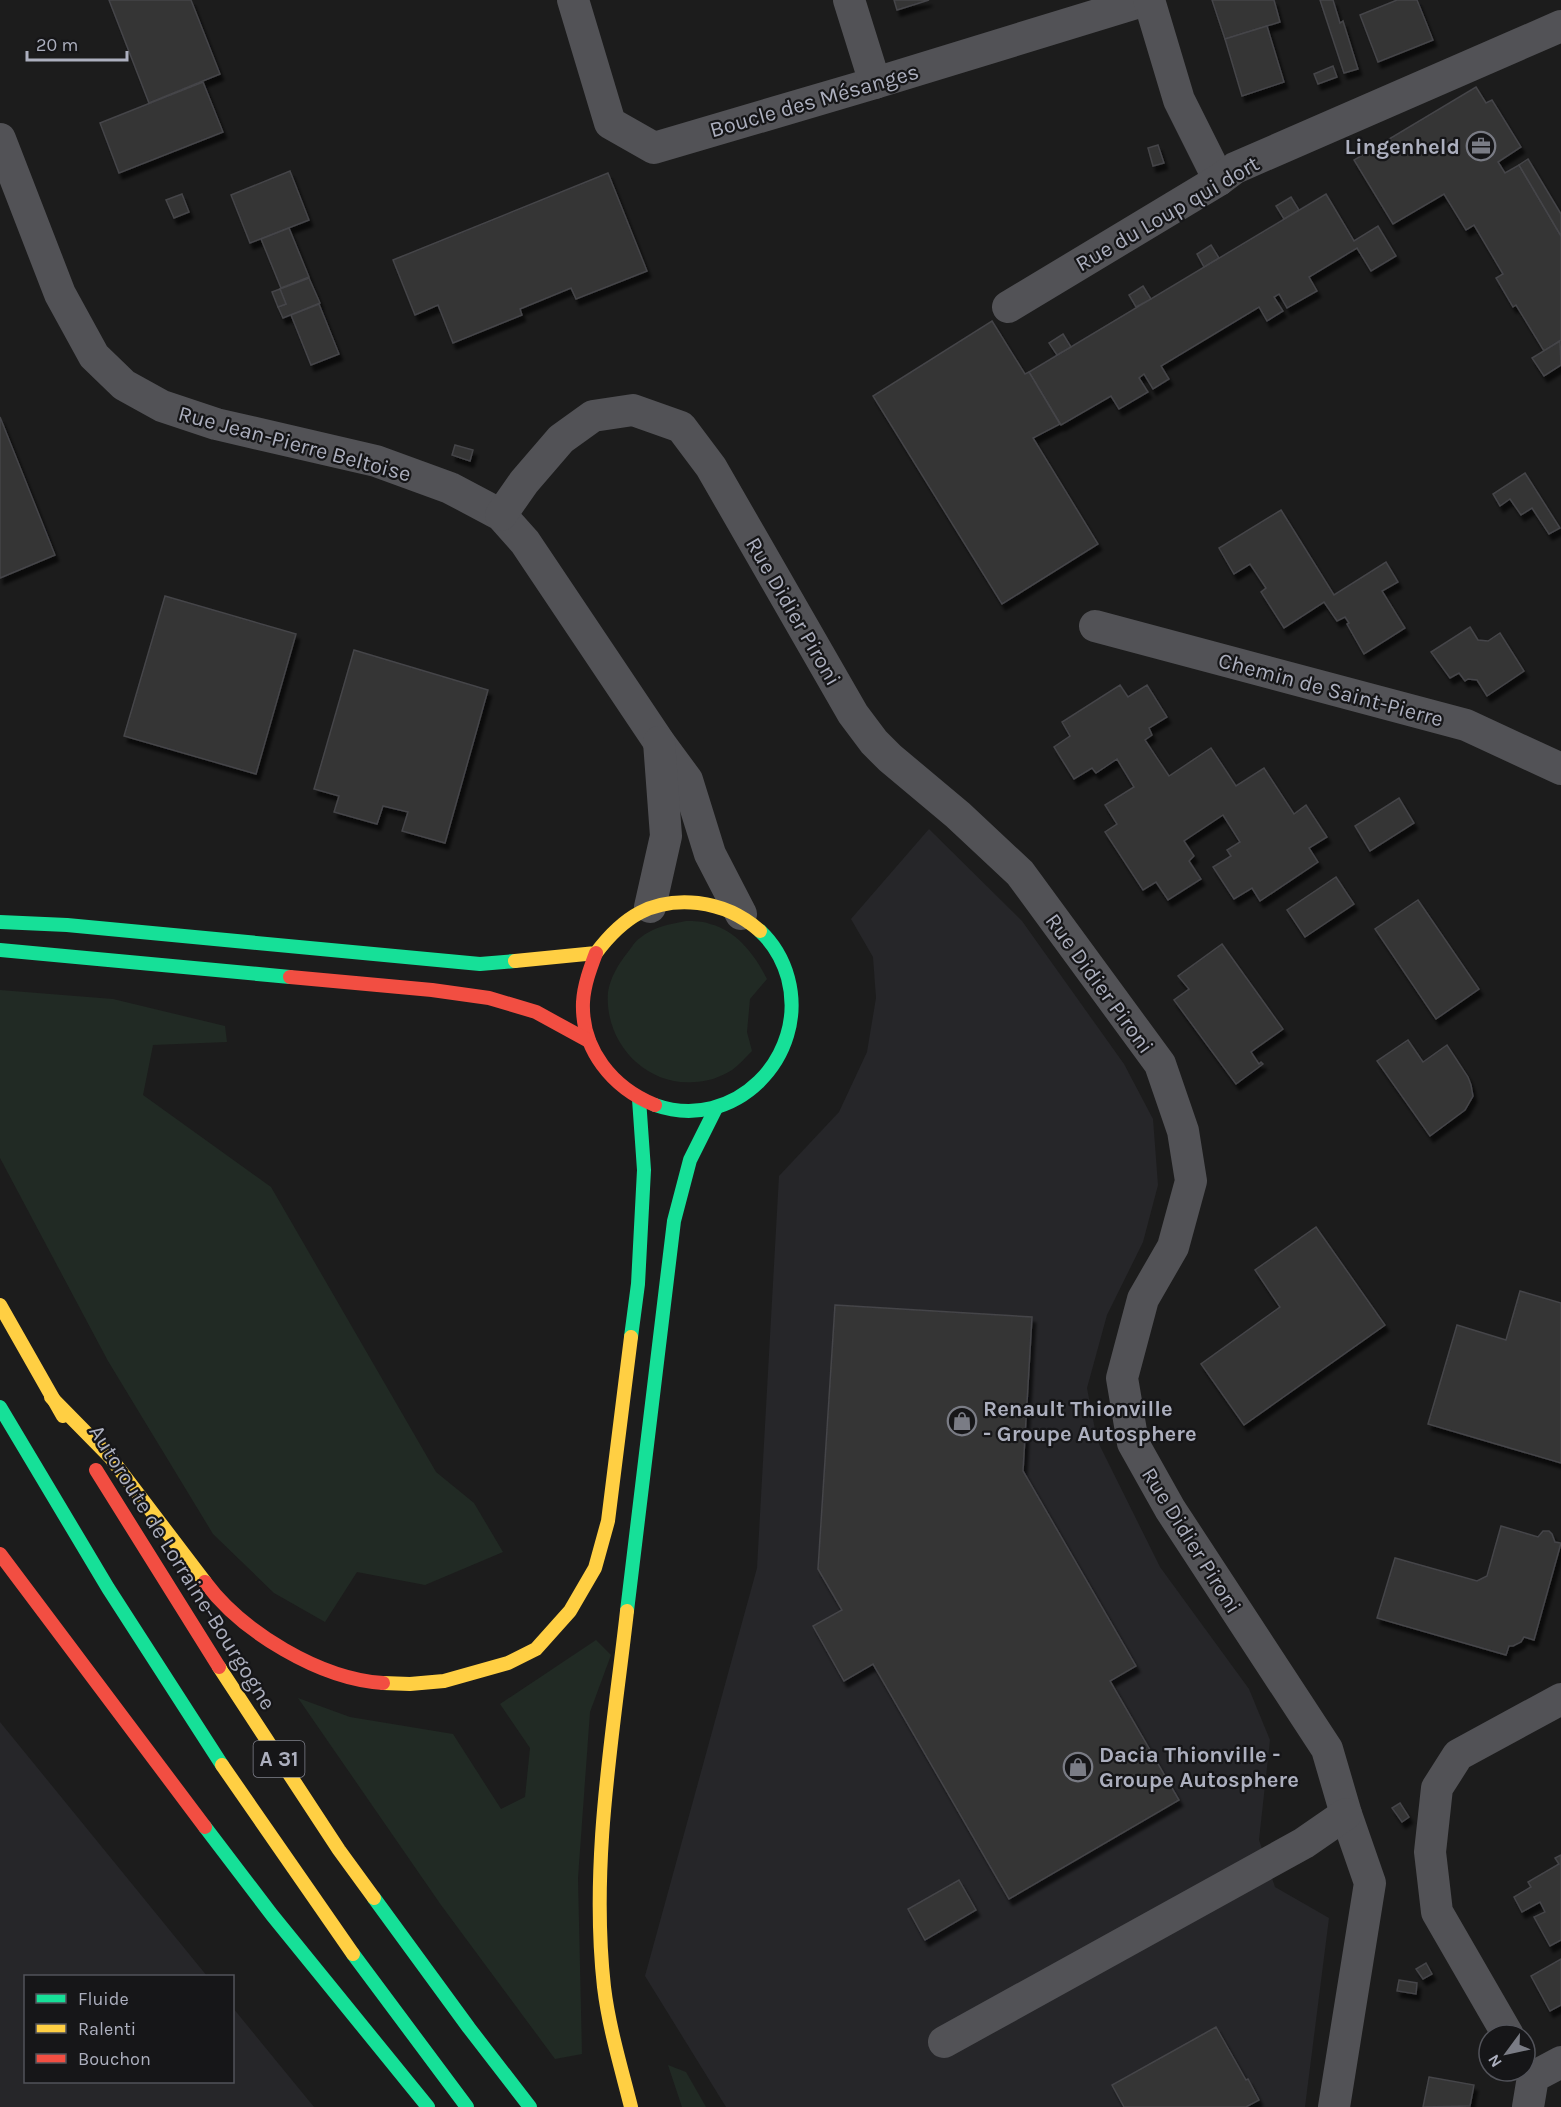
<svg xmlns="http://www.w3.org/2000/svg" width="1561" height="2107" font-family="Karla,sans-serif">
<defs>
<filter id="shadow"><feDropShadow dx="3.5" dy="6" stdDeviation="1.5" flood-color="#0009"/></filter>
</defs>
<rect width="100%" height="100%" fill="#1c1c1c"/>
<g fill="#262629">
<path d="M 929,829 L 1022,921 L 1124,1064 L 1153,1119 L 1158,1185 L 1143,1242 L 1107,1315 L 1087,1388 L 1097,1440 L 1160,1567 L 1249,1689 L 1270,1740 L 1259,1840 L 1275,1887 L 1329,1918 L 1305,2107 L 726,2107 L 645,1976 L 757,1568 L 779,1176 L 839,1112 L 867,1052 L 876,998 L 873,957 L 851,919 Z"/>
<path d="M 0,1722 L 207,1976 L 26,1976 L 26,2082 L 232,2082 L 233,2008 L 314,2107 L 0,2107 Z"/>
</g>
<g fill="#212a24">
<path d="M 686,921 C 694,921 703,921 710,924 C 737,931 755,955 767,979 L 750,999 L 747,1032 L 752,1051 C 746,1057 739,1065 732,1070 C 721,1077 707,1082 694,1082 C 645,1086 604,1042 608,992 C 610,978 619,963 628,952 C 632,947 635,941 640,938 C 653,927 670,924 686,921 Z"/>
<path d="M 0,990 L 113,999 L 225,1026 L 227,1042 L 153,1045 L 143,1095 L 271,1187 L 436,1472 L 474,1503 L 503,1552 L 425,1585 L 357,1572 L 325,1622 L 274,1593 L 213,1534 L 108,1361 L 0,1158 Z"/>
<path d="M 596,1640 L 611,1655 L 590,1712 L 578,1878 L 582,2054 L 555,2059 L 441,1905 L 298,1698 L 350,1717 L 453,1734 L 501,1809 L 525,1797 L 530,1748 L 500,1704 Z"/>
<path d="M 668,2065 L 686,2072 L 706,2107 L 682,2107 Z"/>
</g>
<g fill="#343436" stroke="#454548" stroke-width="1.5" filter="url(#shadow)">
<path d="M 109,0 L 191,0 L 220,74 L 149,103 Z"/>
<path d="M 894,0 L 929,0 L 897,10 Z"/>
<path d="M 1212,0 L 1274,0 L 1280,22 L 1225,39 Z"/>
<path d="M 1320,0 L 1333,0 L 1340,23 L 1343,21 L 1358,69 L 1344,73 Z"/>
<path d="M 1397,0 L 1417,0 L 1433,40 L 1378,62 L 1360,15 Z"/>
<path d="M 1267,26 L 1284,82 L 1242,96 L 1225,39 Z"/>
<path d="M 1333,66 L 1337,77 L 1318,84 L 1314,74 Z"/>
<path d="M 203,82 L 223,132 L 119,173 L 100,123 Z"/>
<path d="M 1476,87 L 1486,103 L 1492,100 L 1521,147 L 1498,162 L 1505,173 L 1519,165 L 1561,236 L 1561,340 L 1544,351 L 1516,305 L 1513,307 L 1496,278 L 1503,274 L 1474,225 L 1466,230 L 1444,194 L 1393,224 L 1354,160 Z"/>
<path d="M 1158,145 L 1164,163 L 1153,166 L 1148,148 Z"/>
<path d="M 1528,159 L 1561,214 L 1561,236 L 1519,165 Z"/>
<path d="M 290,171 L 309,220 L 250,243 L 231,195 Z"/>
<path d="M 608,173 L 647,271 L 576,299 L 571,288 L 520,309 L 522,315 L 453,343 L 438,305 L 415,315 L 393,260 Z"/>
<path d="M 182,194 L 189,212 L 174,218 L 166,200 Z"/>
<path d="M 1326,194 L 1354,241 L 1378,226 L 1396,256 L 1371,271 L 1357,248 L 1309,277 L 1317,291 L 1287,308 L 1279,294 L 1274,297 L 1283,311 L 1267,321 L 1259,307 L 1161,366 L 1169,379 L 1153,389 L 1144,374 L 1139,378 L 1148,392 L 1119,409 L 1111,396 L 1061,425 L 1029,372 Z"/>
<path d="M 1291,197 L 1299,210 L 1284,219 L 1276,206 Z"/>
<path d="M 289,228 L 309,277 L 281,288 L 261,239 Z"/>
<path d="M 1211,245 L 1219,258 L 1204,267 L 1197,254 Z"/>
<path d="M 309,278 L 320,303 L 283,318 L 278,307 L 286,304 L 280,289 Z"/>
<path d="M 1143,286 L 1151,299 L 1136,307 L 1129,295 Z"/>
<path d="M 280,289 L 286,304 L 278,307 L 272,292 Z"/>
<path d="M 319,304 L 339,354 L 311,365 L 291,315 Z"/>
<path d="M 992,321 L 1025,374 L 1029,372 L 1060,424 L 1033,438 L 1098,544 L 1002,604 L 873,396 Z"/>
<path d="M 1063,334 L 1071,347 L 1057,355 L 1049,343 Z"/>
<path d="M 1560,341 L 1561,365 L 1544,376 L 1532,358 Z"/>
<path d="M 0,417 L 55,555 L 0,578 Z"/>
<path d="M 455,445 L 473,450 L 470,461 L 452,455 Z"/>
<path d="M 1525,473 L 1560,528 L 1549,534 L 1532,508 L 1521,515 L 1510,499 L 1500,506 L 1493,494 Z"/>
<path d="M 1281,510 L 1334,595 L 1386,562 L 1398,582 L 1382,591 L 1405,628 L 1364,654 L 1347,624 L 1349,623 L 1345,617 L 1337,621 L 1324,602 L 1284,628 L 1261,592 L 1266,588 L 1250,564 L 1234,574 L 1219,548 Z"/>
<path d="M 165,596 L 296,634 L 256,774 L 124,736 Z"/>
<path d="M 1470,627 L 1478,640 L 1488,641 L 1500,633 L 1524,671 L 1487,696 L 1477,680 L 1468,679 L 1465,681 L 1459,673 L 1450,678 L 1431,652 Z"/>
<path d="M 354,650 L 488,690 L 445,843 L 402,831 L 408,812 L 383,806 L 377,824 L 334,812 L 339,796 L 314,789 Z"/>
<path d="M 1120,685 L 1128,697 L 1147,685 L 1167,717 L 1149,728 L 1152,735 L 1145,740 L 1169,776 L 1211,748 L 1236,786 L 1264,768 L 1294,814 L 1306,805 L 1327,837 L 1309,848 L 1318,862 L 1260,901 L 1252,888 L 1234,899 L 1213,867 L 1231,856 L 1227,850 L 1240,842 L 1223,815 L 1184,841 L 1194,856 L 1189,861 L 1201,879 L 1168,900 L 1156,882 L 1143,890 L 1105,832 L 1117,824 L 1105,805 L 1134,787 L 1117,759 L 1096,773 L 1092,768 L 1074,779 L 1054,747 L 1070,736 L 1062,722 Z"/>
<path d="M 1399,798 L 1414,823 L 1370,851 L 1355,826 Z"/>
<path d="M 1336,877 L 1354,904 L 1305,937 L 1287,910 Z"/>
<path d="M 1418,900 L 1479,989 L 1436,1019 L 1375,929 Z"/>
<path d="M 1222,944 L 1283,1029 L 1251,1052 L 1259,1064 L 1261,1062 L 1263,1064 L 1236,1084 L 1174,1000 L 1189,989 L 1178,976 Z"/>
<path d="M 1408,1040 L 1423,1062 L 1447,1045 L 1468,1077 L 1471,1085 L 1473,1096 L 1465,1110 L 1430,1136 L 1377,1061 Z"/>
<path d="M 1316,1227 L 1385,1325 L 1244,1425 L 1201,1364 L 1280,1307 L 1255,1270 Z"/>
<path d="M 1520,1291 L 1561,1303 L 1561,1463 L 1428,1424 L 1457,1325 L 1506,1340 Z"/>
<path d="M 835,1305 L 1032,1317 L 1023,1471 L 1136,1666 L 1110,1681 L 1179,1800 L 1009,1899 L 873,1664 L 844,1681 L 813,1626 L 842,1610 L 818,1569 Z"/>
<path d="M 1501,1526 L 1538,1537 L 1543,1531 L 1549,1531 L 1552,1534 L 1555,1542 L 1561,1543 L 1534,1640 L 1524,1637 L 1521,1642 L 1513,1646 L 1509,1646 L 1506,1655 L 1377,1618 L 1395,1558 L 1477,1581 L 1487,1576 Z"/>
<path d="M 1400,1803 L 1409,1817 L 1402,1822 L 1392,1808 Z"/>
<path d="M 1561,1855 L 1561,1940 L 1550,1946 L 1534,1917 L 1545,1912 L 1540,1902 L 1522,1912 L 1514,1897 L 1531,1887 L 1528,1882 L 1559,1864 L 1555,1858 Z"/>
<path d="M 959,1880 L 976,1910 L 925,1940 L 908,1909 Z"/>
<path d="M 1561,1959 L 1561,2005 L 1550,2011 L 1531,1976 Z"/>
<path d="M 1426,1963 L 1432,1974 L 1423,1979 L 1416,1969 Z"/>
<path d="M 1399,1980 L 1417,1983 L 1416,1994 L 1397,1991 Z"/>
<path d="M 1216,2027 L 1246,2080 L 1248,2079 L 1259,2100 L 1246,2107 L 1124,2107 L 1112,2085 Z"/>
<path d="M 1429,2077 L 1474,2085 L 1470,2106 L 1423,2107 Z"/>
</g>
<g fill="none" stroke-linecap="round" stroke-linejoin="round">
<g stroke="#525256" stroke-width="32">
<path d="M 573,0 L 610,123 L 654,148 L 875,83 L 1146,0"/>
<path d="M 849,0 L 875,83"/>
<path d="M 1149,0 L 1179,100 L 1219,180"/>
<path d="M 0,139 L 60,294 L 94,356 L 124,385 L 162,406 L 216,424 L 376,461 L 450,488 L 501,515 L 525,542 L 659,742 L 687,780 L 710,854 L 741,914"/>
<path d="M 1008,307 L 1219,180 L 1235,168 L 1561,26"/>
<path d="M 501,515 L 524,482 L 561,439 L 593,416 L 633,410 L 681,427 L 711,467 L 853,714 L 874,742 L 890,758 L 958,815 L 1020,873 L 1160,1064 L 1183,1131 L 1191,1181 L 1173,1247 L 1143,1299 L 1122,1378 L 1133,1443 L 1170,1509 L 1327,1749 L 1346,1814 L 1370,1883 L 1334,2107"/>
<path d="M 1095,626 L 1466,725 L 1561,769"/>
<path d="M 650,907 L 666,836 L 659,742"/>
<path d="M 1508,2035 L 1437,1912 L 1430,1852 L 1437,1788 L 1458,1755 L 1561,1699"/>
<path d="M 944,2042 L 1304,1843 L 1346,1814"/>
<path d="M 1528,2107 L 1533,2077 L 1561,2062"/>
</g>
<g stroke="#16e098" stroke-width="14">
<path d="M 0,922 L 67,925 L 480,964 L 515,961"/>
<path d="M 0,950 L 290,977"/>
<path d="M 655,1105 C 734,1133 809,1057 788,978 C 783,960 774,944 760,931"/>
<path d="M 631,1337 L 638,1284 L 644,1170 L 639,1099"/>
<path d="M 0,1407 L 108,1588 L 222,1765"/>
<path d="M 627,1611 L 674,1221 L 690,1160 L 716,1108"/>
<path d="M 205,1827 L 272,1915 L 428,2107"/>
<path d="M 374,1898 L 469,2028 L 530,2107"/>
<path d="M 353,1954 L 467,2107"/>
</g>
<g stroke="#ffcf43" stroke-width="14">
<path d="M 515,961 L 596,953 C 623,917 652,898 698,903 C 723,906 742,915 760,931"/>
<path d="M 0,1305 L 63,1416"/>
<path d="M 51,1397 L 110,1457 L 205,1582"/>
<path d="M 627,1611 C 613,1735 590,1862 604,1987 C 609,2028 621,2067 631,2107"/>
<path d="M 219,1667 L 339,1850 L 374,1898"/>
<path d="M 383,1683 L 410,1684 L 444,1681 L 508,1663 L 536,1649 L 570,1611 L 595,1568 L 608,1521 L 631,1337"/>
<path d="M 222,1765 L 353,1954"/>
</g>
<g stroke="#f24e42" stroke-width="14">
<path d="M 596,953 C 590,969 584,985 583,1002 C 581,1050 613,1088 655,1105"/>
<path d="M 290,977 L 432,990 L 489,998 L 536,1012 L 589,1041"/>
<path d="M 96,1470 L 219,1667"/>
<path d="M 0,1554 L 205,1827"/>
<path d="M 205,1582 C 242,1632 320,1679 383,1683"/>
</g>
</g>
<defs>
<g id="office-ring" transform="scale(1.5)"><circle r="9.5" fill="#161618" stroke="#7a7c85" stroke-width="1.5"/><path d="M-6-3h4V-5.5h4V-3h4V5H-6ZM-1-4.5V-3h2v-1.5ZM-6 0V1H6V0Z" fill="#7a7c85"/></g>
<g id="shop-ring" transform="scale(1.5)"><circle r="9.5" fill="#161618" stroke="#7a7c85" stroke-width="1.5"/><path d="M-5-2.5h2.3a2.7 3.5 0 0 1 5.4 0H5L5.5 6h-11ZM-1.5-2.5h3a1.5 2.3 0 0 0-3 0Z" fill="#7a7c85"/></g>
</defs>
<g fill-rule="evenodd">
<use href="#office-ring" x="1481" y="146"/>
<use href="#shop-ring" x="962" y="1421"/>
<use href="#shop-ring" x="1078" y="1767"/>
</g>
<g text-anchor="middle" stroke-width="4.5" stroke-linejoin="round" paint-order="stroke">
<rect fill="#161618" stroke="#7f818c" stroke-width="1.5" x="253.5" y="1741" width="51" height="36" rx="4.5"/>
<g font-size="21" font-weight="bold" fill="#acafbe">
<text x="279" y="1766">A 31</text>
</g>
<g font-size="22" fill="#acafbe" stroke="#161618">
<text transform="translate(814 100) rotate(-16)" y="8">Boucle des Mésanges</text>
<text transform="translate(1167 213) rotate(-30)" y="8">Rue du Loup qui dort</text>
<text transform="translate(295 443) rotate(15)" y="8">Rue Jean-Pierre Beltoise</text>
<text transform="translate(794 611) rotate(60)" y="8">Rue Didier Pironi</text>
<text transform="translate(1331 689) rotate(15)" y="8">Chemin de Saint-Pierre</text>
<text transform="translate(1100 983) rotate(54)" y="8">Rue Didier Pironi</text>
<text transform="translate(1192 1540) rotate(58)" y="8">Rue Didier Pironi</text>
<text transform="translate(183 1567) rotate(58)" y="8">Autoroute de Lorraine-Bourgogne</text>
</g>
<g font-size="22" font-weight="bold" fill="#acafbe" stroke="#161618" text-anchor="start">
<text x="1460" y="154" text-anchor="end">Lingenheld</text>
<text x="983" y="1416">Renault Thionville<tspan x="983" dy="25">- Groupe Autosphere</tspan></text>
<text x="1099" y="1762">Dacia Thionville -<tspan x="1099" dy="25">Groupe Autosphere</tspan></text>
</g>
</g>
<rect x="24" y="1975" width="210" height="108" fill="#161618" stroke="#52535a" stroke-width="1.5"/>
<rect x="36" y="1994" width="30" height="9" fill="#16e098" stroke="#52535a" stroke-width="1.5"/>
<text x="78" y="2005" font-size="18" fill="#acafbe">Fluide</text>
<rect x="36" y="2024" width="30" height="9" fill="#ffcf43" stroke="#52535a" stroke-width="1.5"/>
<text x="78" y="2035" font-size="18" fill="#acafbe">Ralenti</text>
<rect x="36" y="2054" width="30" height="9" fill="#f24e42" stroke="#52535a" stroke-width="1.5"/>
<text x="78" y="2065" font-size="18" fill="#acafbe">Bouchon</text>
<g transform="translate(1507 2053) rotate(237)"><circle r="28" fill="#161618" stroke="#52535a" stroke-width="1.5"/>
<path d="M0-4.5L10 22L0 15L-10 22Z" fill="#7a7c85"/>
<text y="-9" font-size="16" font-weight="bold" text-anchor="middle" fill="#acafbe">N</text>
</g>
<path d="M27 51v9h100v-9" fill="none" stroke="#acafbe" stroke-width="3"/>
<text x="36" y="51" font-size="18" fill="#acafbe" stroke="#161618" stroke-width="4.5" paint-order="stroke">20 m</text>
</svg>
